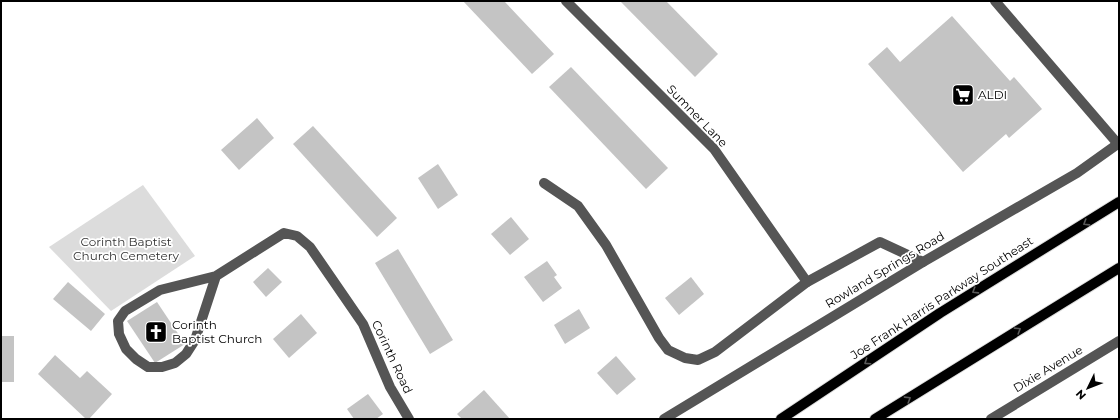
<svg xmlns="http://www.w3.org/2000/svg" width="1120" height="420" font-family="Montserrat,sans-serif">
<rect width="100%" height="100%" fill="#fff"/>
<path fill="#dcdcdc" d="M 143,185 L 195,256 L 111,311 L 49,247 Z"/>
<g fill="#c4c4c4">
<path d="M 463,1 L 504,1 L 554,54 L 532,74 Z"/>
<path d="M 620,1 L 666,1 L 718,54 L 695,77 Z"/>
<path d="M 952,16 L 1010,81 L 1014,77 L 1042,109 L 1009,138 L 1006,134 L 963,172 L 868,64 L 887,47 L 900,62 Z"/>
<path d="M 571,67 L 668,168 L 646,189 L 549,87 Z"/>
<path d="M 257,118 L 274,138 L 239,170 L 221,150 Z"/>
<path d="M 313,126 L 397,218 L 377,237 L 293,144 Z"/>
<path d="M 438,164 L 458,195 L 438,209 L 418,178 Z"/>
<path d="M 511,217 L 529,239 L 510,255 L 491,234 Z"/>
<path d="M 398,249 L 453,340 L 430,354 L 375,263 Z"/>
<path d="M 547,261 L 557,275 L 554,277 L 562,288 L 543,302 L 524,277 Z"/>
<path d="M 268,268 L 282,282 L 266,297 L 253,282 Z"/>
<path d="M 691,277 L 704,294 L 679,315 L 665,298 Z"/>
<path d="M 68,282 L 105,314 L 91,331 L 53,299 Z"/>
<path d="M 157,302 L 185,344 L 155,363 L 127,321 Z"/>
<path d="M 579,309 L 590,328 L 565,344 L 554,325 Z"/>
<path d="M 301,314 L 317,333 L 289,358 L 273,339 Z"/>
<rect x="1" y="336" width="13" height="46"/>
<path d="M 55,355 L 80,378 L 87,371 L 112,394 L 89,419 L 86,419 L 38,374 Z"/>
<path d="M 616,356 L 636,379 L 617,395 L 597,373 Z"/>
<path d="M 484,390 L 510,419 L 462,419 L 457,414 Z"/>
<path d="M 368,394 L 383,414 L 376,419 L 354,419 L 347,409 Z"/>
</g>
<g fill="none" stroke-linecap="round" stroke-linejoin="round">
<g stroke="#dbdbdb" stroke-width="12">
<g id="major">
<path d="M 781,419 L 940,313 L 1119,202"/>
<path d="M 875,419 L 1119,268"/>
</g>
</g>
<g stroke="#555" stroke-width="10">
<path d="M 566,1 L 714,149 L 807,282 L 880,242 L 923,262"/>
<path d="M 995,1 L 1118,144"/>
<path d="M 544,183 L 578,206 L 606,245 L 659,338 L 668,350 L 685,358 L 698,360 L 715,352 L 807,282"/>
<path d="M 216,276 L 195,340 L 186,354 L 175,363 L 162,367 L 148,367 L 136,359 L 126,349 L 119,334 L 118,321 L 125,311 L 160,290 L 216,276 L 284,233 L 297,236 L 310,247 L 363,324 L 390,387 L 409,419"/>
<path d="M 664,419 L 923,262 L 1077,173 L 1119,143"/>
<path d="M 991,419 L 1119,341"/>
</g>
<use href="#major" stroke="#000" stroke-width="10"/>
</g>
<defs><path id="oneway-chevron" d="M-2-3.5L2.5 0L-2 3.5" fill="none" stroke-width="1.6" stroke-linecap="round" stroke-linejoin="round"/></defs>
<g stroke="#595959">
<use href="#oneway-chevron" transform="translate(1086 223) rotate(148)"/>
<use href="#oneway-chevron" transform="translate(975 291) rotate(148)"/>
<use href="#oneway-chevron" transform="translate(1018 330) rotate(-32)"/>
<use href="#oneway-chevron" transform="translate(867 362) rotate(146)"/>
<use href="#oneway-chevron" transform="translate(908 399) rotate(-32)"/>
</g>
<defs>
<g id="supermarket-square" transform="scale(1.15)"><rect x="-9" y="-9" width="18" height="18" rx="4" fill="#000" stroke="#fff"/><path d="M-6-5.5h2.5l.6 2H6L4.5 2H-2.5L-4.4-4H-6ZM-1.5 3.2a1.3 1.3 0 1 0 .1 0ZM3 3.2a1.3 1.3 0 1 0 .1 0Z" fill="#fff"/></g>
<g id="church-square" transform="scale(1.15)"><rect x="-9" y="-9" width="18" height="18" rx="4" fill="#000" stroke="#fff"/><path d="M-1.2-6h2.4v3.5h3.3v2.4h-3.3V6h-2.4V-.1h-3.3v-2.4h3.3Z" fill="#fff"/></g>
</defs>
<g fill-rule="evenodd">
<use href="#supermarket-square" x="963" y="95"/>
<use href="#church-square" x="156" y="332"/>
</g>
<g text-anchor="middle" stroke-width="3.5" stroke-linejoin="round" paint-order="stroke">
<g font-size="12" fill="#000" stroke="#fff" text-anchor="start">
<text x="978" y="99">ALDI</text>
<text x="172" y="329">Corinth<tspan x="172" dy="14">Baptist Church</tspan></text>
</g>
<g font-size="12" fill="#000" stroke="#fff">
<text transform="translate(697 116) rotate(46)" y="4">Sumner Lane</text>
<text transform="translate(885 270) rotate(-31)" y="4">Rowland Springs Road</text>
<text transform="translate(942 298) rotate(-33)" y="4">Joe Frank Harris Parkway Southeast</text>
<text transform="translate(392 357) rotate(65)" y="4">Corinth Road</text>
<text transform="translate(1048 369) rotate(-31)" y="4">Dixie Avenue</text>
</g>
<g font-size="12" fill="#333" stroke="#fff">
<text x="126" y="246">Corinth Baptist<tspan x="126" dy="14">Church Cemetery</tspan></text>
</g>
</g>
<rect width="1120" height="420" fill="none" stroke="#000000" stroke-width="4"/>
<g transform="translate(1088 388) rotate(227)" stroke="#ffffff" stroke-width="3" paint-order="stroke">
<path d="M0-3L7 15L0 10L-7 15Z" fill="#000000"/>
<text y="-6" font-size="11" font-weight="bold" text-anchor="middle" fill="#000000">N</text>
</g>
</svg>
